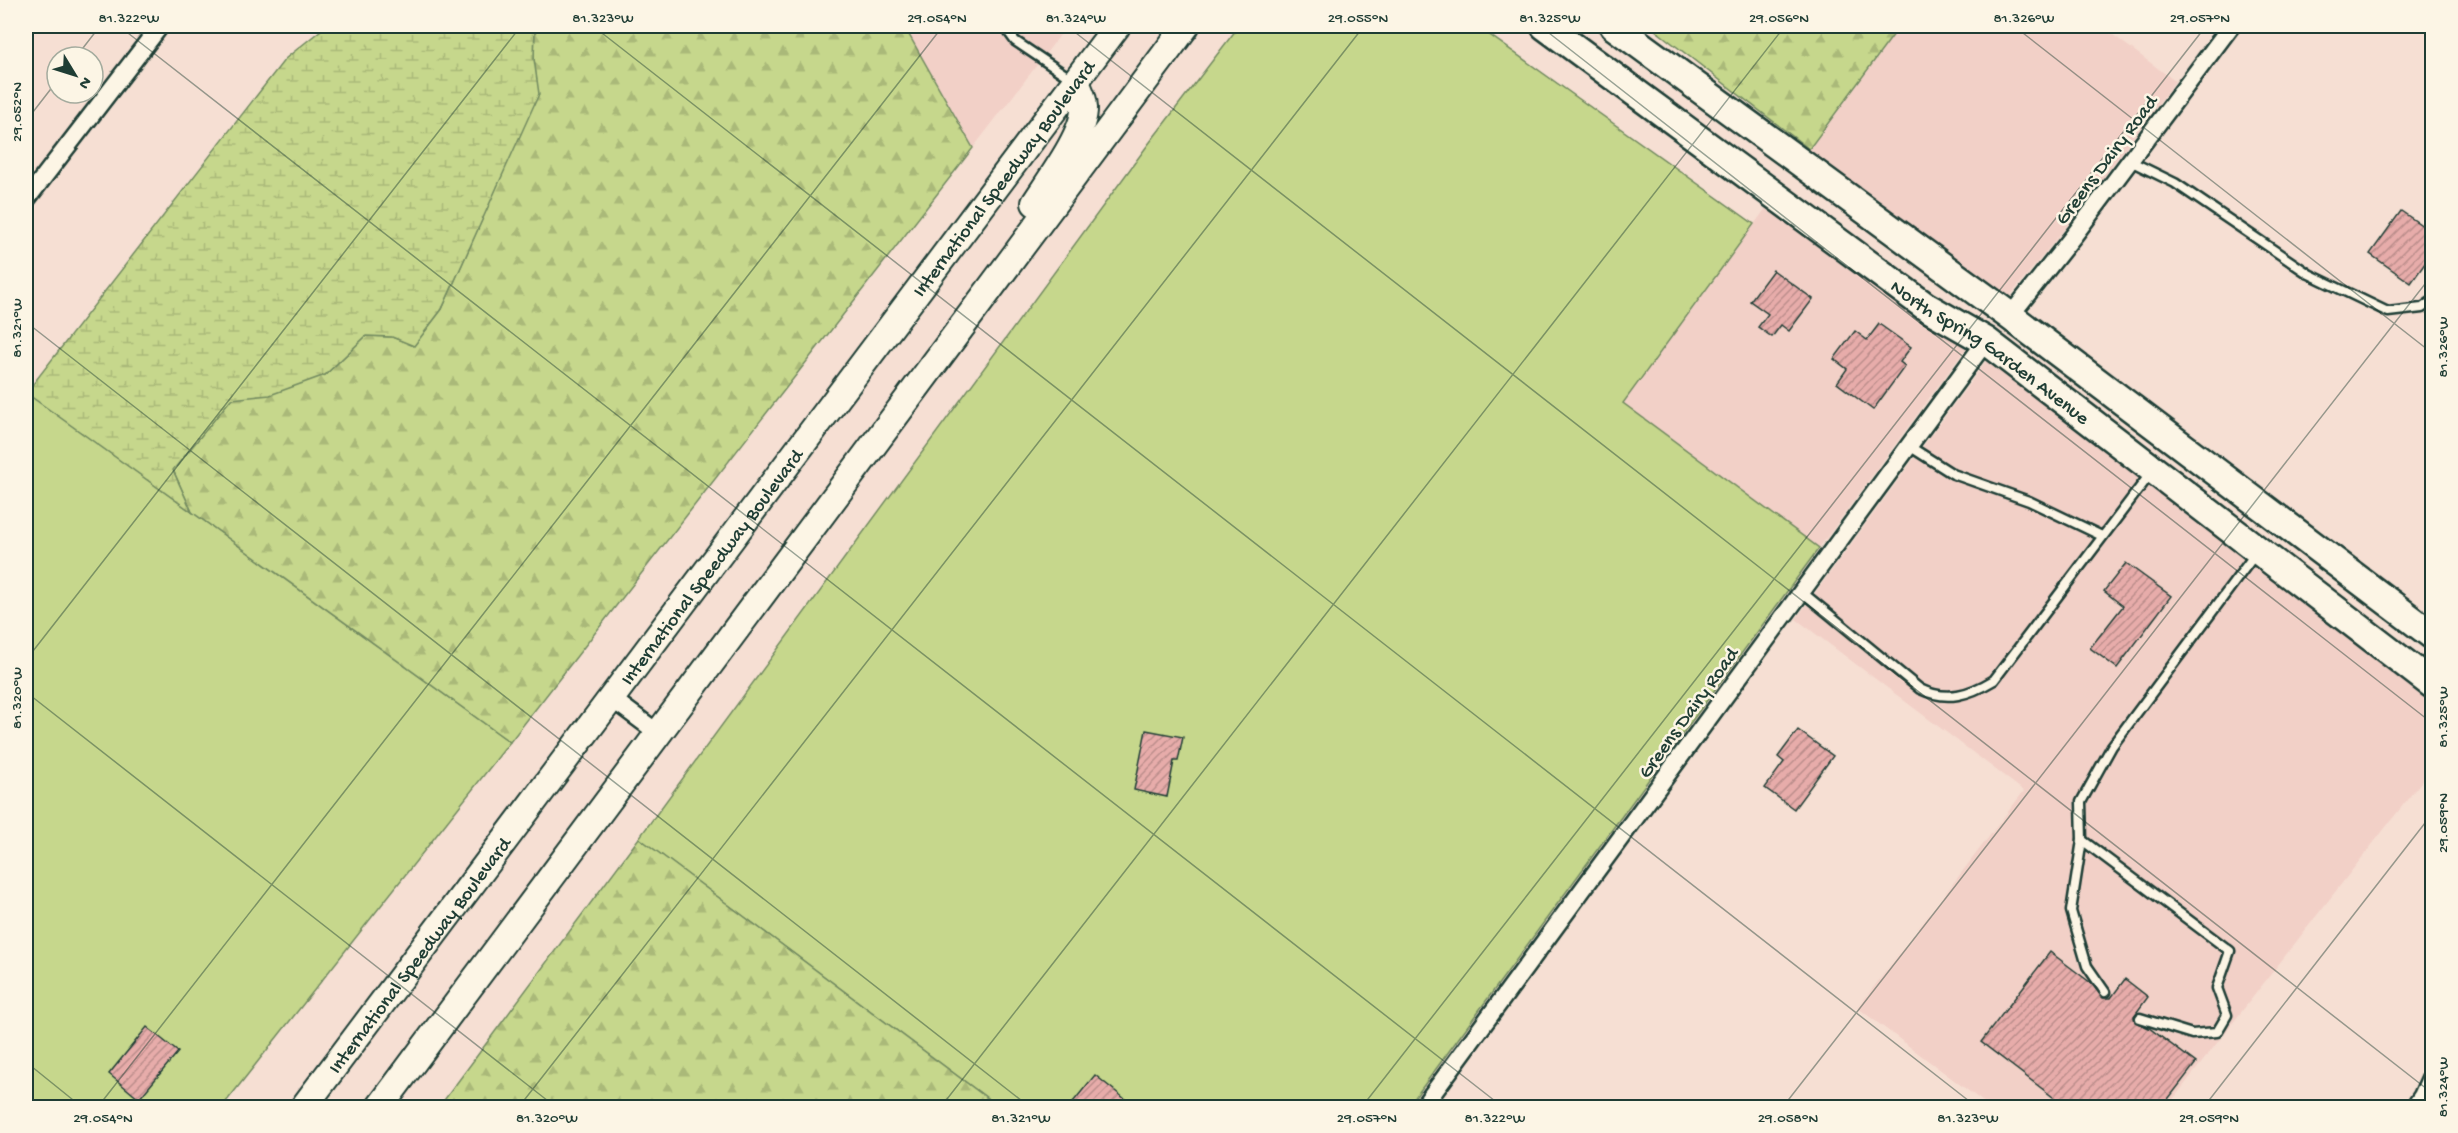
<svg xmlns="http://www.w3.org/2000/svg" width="2458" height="1133" font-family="'Gochi Hand',sans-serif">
<defs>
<pattern id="forest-firs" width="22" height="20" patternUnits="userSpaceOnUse" patternTransform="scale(1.5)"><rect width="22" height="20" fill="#c6d78c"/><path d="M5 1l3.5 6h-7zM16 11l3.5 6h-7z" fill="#aab979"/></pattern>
<pattern id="wetland-marsh" width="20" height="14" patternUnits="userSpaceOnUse" patternTransform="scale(1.5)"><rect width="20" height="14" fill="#c6d78c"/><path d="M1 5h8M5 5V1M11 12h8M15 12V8" fill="none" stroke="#aab979"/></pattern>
<pattern id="building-hatch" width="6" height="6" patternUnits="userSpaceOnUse" patternTransform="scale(1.5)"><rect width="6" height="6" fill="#e7acaa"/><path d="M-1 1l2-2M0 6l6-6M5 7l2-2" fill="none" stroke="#bb8d8b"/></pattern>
</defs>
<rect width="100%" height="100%" fill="#f6dfd3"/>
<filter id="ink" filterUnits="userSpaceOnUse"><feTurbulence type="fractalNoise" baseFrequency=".0167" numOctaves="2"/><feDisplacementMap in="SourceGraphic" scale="12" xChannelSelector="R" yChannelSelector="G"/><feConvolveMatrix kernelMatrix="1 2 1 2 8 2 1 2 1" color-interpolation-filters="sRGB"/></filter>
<g filter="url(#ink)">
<g fill="#f2d0c7">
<path d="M 904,26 L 1067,26 L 973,148 Z"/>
<path d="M 1900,26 L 2101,26 L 2175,81 L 2066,227 L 2006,301 L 1806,154 Z"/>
<path d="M 1769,204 L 1969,344 L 1819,548 L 1623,403 Z"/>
<path d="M 1989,357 L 2432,697 L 2432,768 L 2167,1107 L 1990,1107 L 1858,1008 L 2024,791 L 1796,619 Z"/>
</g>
<g fill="#c6d78c" stroke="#728a60" stroke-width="1.5">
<path d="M 1239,26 L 1477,26 L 1754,224 L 1623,403 L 1819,548 L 1408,1107 L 999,1107 L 639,838 L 1147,146 Z"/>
<path d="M 26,392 L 510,742 L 222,1107 L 26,1107 Z"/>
</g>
<g fill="url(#forest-firs)" stroke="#728a60" stroke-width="1.5">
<path d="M 535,26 L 904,26 L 973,148 L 510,742 L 192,512 L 173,470 L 231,399 L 325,375 L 366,336 L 392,337 L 414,345 L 442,309 L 538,94 L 534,59 Z"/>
<path d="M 1650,26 L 1900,26 L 1809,149 Z"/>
<path d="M 639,838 L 999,1107 L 439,1107 Z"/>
</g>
<path fill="url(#wetland-marsh)" stroke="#728a60" stroke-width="1.5" d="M 326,26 L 535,26 L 534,59 L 539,94 L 442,309 L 414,346 L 392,337 L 366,336 L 325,375 L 270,395 L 231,399 L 173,470 L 192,512 L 26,393 L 285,59 Z"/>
<g fill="url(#building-hatch)" stroke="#1f3d34" stroke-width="1.5">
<path d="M 2401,211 L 2433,233 L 2433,252 L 2411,283 L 2370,254 Z"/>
<path d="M 1773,270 L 1813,299 L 1789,331 L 1781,325 L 1772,337 L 1758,327 L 1768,314 L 1750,301 Z"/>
<path d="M 1879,324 L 1911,347 L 1900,362 L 1905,366 L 1873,410 L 1837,383 L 1847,369 L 1834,359 L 1855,331 L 1867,340 Z"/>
<path d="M 2126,563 L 2171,596 L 2117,668 L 2090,648 L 2123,606 L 2104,591 Z"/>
<path d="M 1146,730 L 1183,737 L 1178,761 L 1174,761 L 1167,797 L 1134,790 Z"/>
<path d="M 1798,730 L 1833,756 L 1794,809 L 1765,788 L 1784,762 L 1778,757 Z"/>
<path d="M 2050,952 L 2091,983 L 2103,998 L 2111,998 L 2125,979 L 2148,997 L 2134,1016 L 2135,1022 L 2149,1028 L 2196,1063 L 2162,1107 L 2066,1107 L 1981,1042 Z"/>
<path d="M 147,1027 L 178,1052 L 139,1099 L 109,1074 Z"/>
<path d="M 1095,1075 L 1135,1107 L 1069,1107 Z"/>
</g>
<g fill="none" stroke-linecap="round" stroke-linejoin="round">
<g stroke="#1f3d34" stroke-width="13">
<g id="service">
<path d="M 1004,26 L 1015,41 L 1073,80"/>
<path d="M 2130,161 L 2175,183 L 2309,274 L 2388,312 L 2422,308 L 2432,301"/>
<path d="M 1909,446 L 1953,474 L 2029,501 L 2102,536"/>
<path d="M 1802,592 L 1920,689 C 1947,702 1969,695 1994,680 L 2151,473"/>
<path d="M 2082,840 L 2230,951 L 2217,988 L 2227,1015 L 2217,1032 L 2192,1034 L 2140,1018"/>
<path d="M 2105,992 L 2087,966 L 2071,911 L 2082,840 L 2081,802 L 2112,746 L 2256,553"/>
</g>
</g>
<g stroke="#1f3d34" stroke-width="21">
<g id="minor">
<path d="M 26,200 L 160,26"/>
<path d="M 2010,316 L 2075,234 L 2231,26"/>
<path d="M 611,698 L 658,733"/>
<path d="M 1422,1108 L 1986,341"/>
<path d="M 2414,1108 L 2422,1096 L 2432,1074"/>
</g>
</g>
<g stroke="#1f3d34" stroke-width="30">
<g id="primary">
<path d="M 1035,203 C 1049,181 1085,133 1084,108 C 1084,98 1080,90 1075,82"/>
<path id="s1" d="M 303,1108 L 1117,26"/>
<path d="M 379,1108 L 1186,26"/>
</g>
</g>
<g stroke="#1f3d34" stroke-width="32">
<g id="trunk">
<path id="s2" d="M 1545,26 L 1925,306 L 1986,341 L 2432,684"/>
<path d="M 1614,26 L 2010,316 L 2432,635"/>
</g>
</g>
<use href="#service" stroke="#fcf5e5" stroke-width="8"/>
<use href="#minor" stroke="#fcf5e5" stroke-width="16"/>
<use href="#primary" stroke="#fcf5e5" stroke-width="26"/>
<use href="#trunk" stroke="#fcf5e5" stroke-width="27"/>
</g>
</g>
<path fill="none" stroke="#1f3d34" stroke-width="1.5" stroke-opacity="0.45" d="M 119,26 L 1504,1108M 593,26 L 1978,1108M 1067,26 L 2432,1093M 1540,26 L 2432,723M 2014,26 L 2432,353M 76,57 L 100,26M 26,121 L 57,81M 26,322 L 1031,1108M 26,660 L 521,26M 26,692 L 557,1108M 26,1062 L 83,1108M 97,1108 L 943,26M 518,1108 L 1364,26M 940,1108 L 1785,26M 1361,1108 L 2206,26M 1782,1108 L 2432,275M 2203,1108 L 2432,814"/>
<g text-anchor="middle" stroke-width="5" stroke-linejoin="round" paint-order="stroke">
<g font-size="20" fill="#1f3d34" stroke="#fcf5e5">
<text transform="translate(2105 159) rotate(-53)" y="7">Greens Dairy Road</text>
<text dy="7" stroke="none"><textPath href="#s1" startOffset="1164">International Speedway Boulevard</textPath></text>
<text dy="7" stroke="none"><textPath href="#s2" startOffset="552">North Spring Garden Avenue</textPath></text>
<text dy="7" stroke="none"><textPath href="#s1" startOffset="678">International Speedway Boulevard</textPath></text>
<text transform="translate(1687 712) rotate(-54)" y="7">Greens Dairy Road</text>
<text dy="7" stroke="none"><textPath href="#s1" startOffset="192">International Speedway Boulevard</textPath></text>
</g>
</g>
<rect width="2458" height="1133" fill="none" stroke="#fcf5e5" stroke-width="66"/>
<g transform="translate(75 75) rotate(128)"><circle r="28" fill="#fcf5e5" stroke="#a4ab9e" stroke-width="1.5"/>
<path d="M0-4.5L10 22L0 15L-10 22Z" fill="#1f3d34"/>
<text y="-9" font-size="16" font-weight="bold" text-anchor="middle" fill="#1f3d34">N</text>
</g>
<rect x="33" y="33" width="2392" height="1067" fill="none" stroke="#1f3d34" stroke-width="2"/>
<g font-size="15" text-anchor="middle" fill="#1f3d34">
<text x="129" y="22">81.322°W</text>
<text x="603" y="22">81.323°W</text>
<text x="937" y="22">29.054°N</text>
<text x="1076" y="22">81.324°W</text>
<text x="1358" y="22">29.055°N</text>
<text x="1550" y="22">81.325°W</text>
<text x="1779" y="22">29.056°N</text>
<text x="2024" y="22">81.326°W</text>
<text x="2200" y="22">29.057°N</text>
<text transform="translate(16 112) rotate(-90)" y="5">29.052°N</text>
<text transform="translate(16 328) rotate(-90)" y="5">81.321°W</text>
<text transform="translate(2442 347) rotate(-90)" y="5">81.326°W</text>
<text transform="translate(16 698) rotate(-90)" y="5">81.320°W</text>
<text transform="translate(2442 717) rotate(-90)" y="5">81.325°W</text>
<text transform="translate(2442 823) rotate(-90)" y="5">29.059°N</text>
<text transform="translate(2442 1087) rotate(-90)" y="5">81.324°W</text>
<text x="103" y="1122">29.054°N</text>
<text x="547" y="1122">81.320°W</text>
<text x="1021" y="1122">81.321°W</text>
<text x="1367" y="1122">29.057°N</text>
<text x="1495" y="1122">81.322°W</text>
<text x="1788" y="1122">29.058°N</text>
<text x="1968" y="1122">81.323°W</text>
<text x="2209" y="1122">29.059°N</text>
</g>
</svg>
